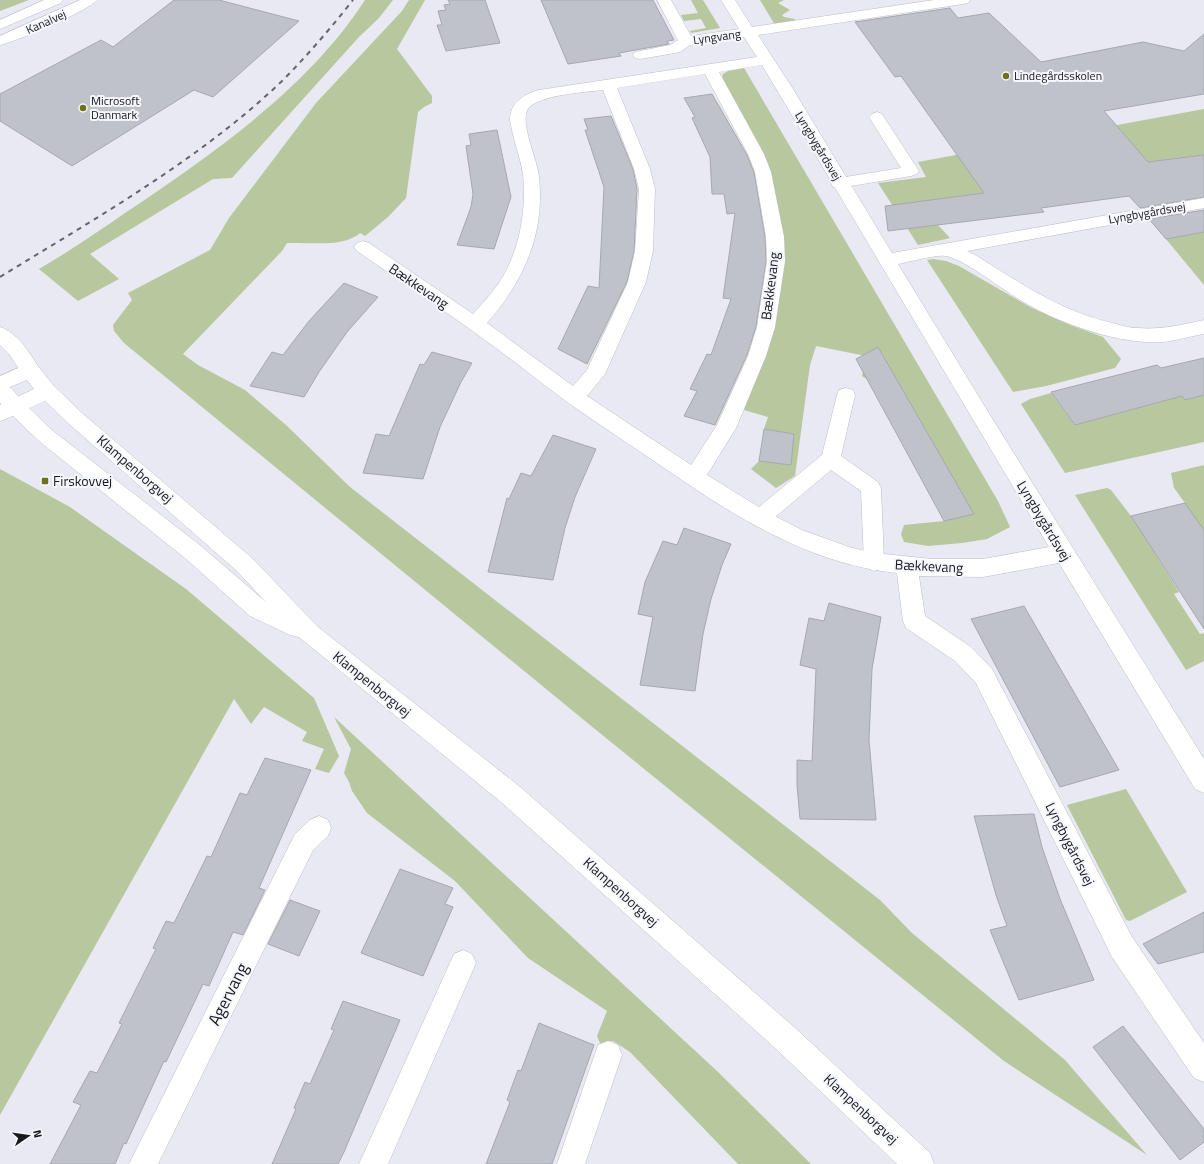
<svg xmlns="http://www.w3.org/2000/svg" width="1204" height="1164" font-family="'Titillium Web',sans-serif">
<rect width="100%" height="100%" fill="#e8e9f2"/>
<g fill="#b7c79e">
<path d="M 0,0 L 29,0 L 0,11 Z"/>
<path d="M 365,0 L 393,0 L 379,18 L 358,38 L 232,178 L 213,179 L 90,254 L 119,279 L 78,301 L 39,269 C 70,251 99,231 128,211 C 213,154 309,87 365,0 Z"/>
<path d="M 409,0 L 425,0 L 397,49 L 432,96 L 432,103 L 424,107 L 418,112 L 406,198 L 388,217 L 365,236 L 360,233 C 343,248 309,242 287,243 L 282,251 L 183,354 L 198,365 L 245,390 L 286,425 L 350,487 L 880,900 L 912,933 L 1065,1060 L 1147,1155 L 1004,1061 L 590,725 L 124,343 L 114,331 L 113,325 L 132,300 L 128,293 L 210,250 L 229,218 L 316,103 L 402,11 Z"/>
<path d="M 691,0 L 703,0 L 720,28 L 691,33 L 690,31 L 706,28 L 701,19 L 684,21 L 681,15 L 698,13 Z"/>
<path d="M 760,0 L 784,0 L 778,3 L 790,10 L 782,15 L 784,17 L 795,19 L 795,21 L 775,25 Z"/>
<path d="M 744,68 L 998,501 L 1010,527 L 987,539 L 962,543 L 928,546 L 904,542 L 901,534 L 904,525 L 944,521 L 973,514 L 868,380 L 862,376 L 866,356 L 816,346 L 810,365 L 795,476 L 776,488 L 751,469 L 759,461 L 791,465 L 793,434 L 764,429 L 768,417 L 744,410 L 776,317 L 766,161 L 762,151 L 722,79 L 723,74 L 728,71 Z"/>
<path d="M 1204,109 L 1204,155 L 1116,167 L 1024,187 L 925,201 L 938,225 L 950,238 L 946,239 L 918,245 L 878,183 L 926,177 L 918,162 Z"/>
<path d="M 1204,232 L 1204,285 L 1166,239 Z"/>
<path d="M 933,259 L 946,261 L 959,266 L 1030,307 L 1070,325 L 1103,337 L 1121,359 L 1115,368 L 1046,386 L 1013,392 L 927,260 Z"/>
<path d="M 1051,393 L 1075,425 L 1182,396 L 1185,400 L 1204,395 L 1204,442 L 1065,473 L 1021,404 L 1030,399 Z"/>
<path d="M 1204,465 L 1204,544 L 1190,543 L 1154,552 L 1179,592 L 1174,594 L 1200,634 L 1204,633 L 1204,661 L 1186,670 L 1075,495 L 1107,488 L 1111,490 L 1131,516 L 1185,503 L 1174,488 L 1171,473 Z"/>
<path d="M 0,469 L 70,507 L 186,589 L 314,698 L 339,756 L 329,773 L 315,769 L 324,749 L 302,741 L 307,732 L 264,707 L 251,724 L 234,699 L 0,1115 Z"/>
<path d="M 334,717 L 717,1071 L 811,1164 L 738,1164 L 630,1052 L 613,1041 L 600,1043 L 597,1036 L 607,1011 L 528,958 L 455,881 L 367,813 L 352,791 L 349,782 L 344,773 L 351,749 Z"/>
<path d="M 1126,789 L 1187,892 L 1130,921 L 1126,920 L 1067,805 Z"/>
</g>
<g fill="#c0c2ca" stroke="#a6a8b0">
<path d="M 174,0 L 219,0 L 299,21 L 213,97 L 194,90 L 72,166 L 0,121 L 0,94 L 101,40 L 113,47 Z"/>
<path d="M 448,0 L 485,0 L 500,43 L 446,51 L 437,25 L 442,25 L 438,11 L 446,10 L 444,5 L 450,4 Z"/>
<path d="M 541,0 L 653,0 L 674,40 L 667,41 L 669,44 L 619,53 L 621,56 L 568,64 Z"/>
<path d="M 950,8 L 958,18 L 989,13 L 1041,62 L 1143,42 L 1184,51 L 1204,34 L 1204,94 L 1104,111 L 1148,162 L 1204,155 L 1204,197 L 1140,208 L 1129,196 L 1041,208 L 1044,212 L 888,231 L 885,206 L 984,193 L 901,76 L 895,77 L 855,22 Z"/>
<path d="M 712,94 L 747,155 L 754,172 L 765,237 L 766,261 L 756,327 L 747,355 L 715,425 L 684,416 L 697,391 L 690,389 L 707,354 L 711,355 L 731,299 L 723,298 L 735,213 L 727,214 L 724,194 L 712,194 L 710,157 L 692,118 L 695,117 L 684,98 Z"/>
<path d="M 611,116 L 633,169 L 637,189 L 634,251 L 627,282 L 587,364 L 558,349 L 588,286 L 599,288 L 604,187 L 585,130 L 588,130 L 584,119 Z"/>
<path d="M 497,130 L 511,197 L 494,249 L 457,245 L 471,207 L 473,194 L 466,146 L 471,145 L 469,134 Z"/>
<path d="M 1204,210 L 1204,232 L 1166,239 L 1149,219 Z"/>
<path d="M 344,283 L 378,297 L 347,332 L 319,372 L 304,397 L 250,386 L 272,352 L 283,355 L 309,321 Z"/>
<path d="M 878,347 L 974,514 L 944,521 L 856,359 Z"/>
<path d="M 432,352 L 472,363 L 461,382 L 440,427 L 423,479 L 363,473 L 376,434 L 389,436 L 420,364 L 424,365 Z"/>
<path d="M 1204,358 L 1204,395 L 1185,400 L 1182,396 L 1075,425 L 1051,392 L 1157,365 L 1161,368 Z"/>
<path d="M 764,429 L 794,434 L 791,465 L 759,461 Z"/>
<path d="M 553,435 L 596,449 L 575,497 L 565,528 L 553,580 L 488,572 L 507,498 L 509,499 L 521,473 L 531,476 Z"/>
<path d="M 1185,503 L 1204,530 L 1204,629 L 1131,516 Z"/>
<path d="M 684,528 L 731,544 L 722,565 L 711,599 L 703,634 L 695,691 L 640,685 L 653,617 L 638,614 L 645,582 L 663,541 L 677,545 Z"/>
<path d="M 829,603 L 881,617 L 872,669 L 869,740 L 876,820 L 800,819 L 797,785 L 797,760 L 812,761 L 816,669 L 800,665 L 809,618 L 824,621 Z"/>
<path d="M 1024,606 L 1119,770 L 1060,787 L 971,619 Z"/>
<path d="M 265,758 L 311,770 L 259,888 L 265,890 L 243,935 L 233,932 L 209,986 L 203,984 L 166,1062 L 164,1061 L 126,1144 L 124,1143 L 115,1164 L 50,1164 L 81,1105 L 73,1102 L 90,1071 L 97,1073 L 122,1024 L 119,1023 L 156,949 L 153,948 L 166,921 L 174,923 L 207,856 L 211,857 L 240,793 L 247,795 Z"/>
<path d="M 1034,814 L 1042,847 L 1060,899 L 1094,980 L 1019,1000 L 990,930 L 1007,926 L 996,895 L 974,816 Z"/>
<path d="M 400,869 L 453,888 L 445,904 L 453,907 L 423,976 L 361,953 Z"/>
<path d="M 290,900 L 320,911 L 299,956 L 268,944 Z"/>
<path d="M 1204,912 L 1204,952 L 1158,964 L 1143,944 Z"/>
<path d="M 343,1001 L 400,1020 L 344,1152 L 338,1164 L 272,1164 L 296,1109 L 294,1108 L 305,1082 L 310,1084 L 334,1030 L 331,1029 Z"/>
<path d="M 539,1023 L 594,1045 L 552,1164 L 486,1164 L 510,1102 L 507,1100 L 518,1070 L 521,1071 Z"/>
<path d="M 1123,1026 L 1204,1129 L 1204,1142 L 1180,1160 L 1093,1047 Z"/>
</g>
<g fill="none" stroke-linecap="round" stroke-linejoin="round">
<g stroke="#bcbec6" stroke-width="1">
<g id="lane">
<path d="M 877,112 L 882,114 L 919,171 L 917,174 L 911,176 L 839,188 L 833,187 L 831,183 L 833,179 L 901,168 L 869,117 L 872,114 Z"/>
<path d="M 846,388 L 853,390 L 855,395 L 841,456 L 878,482 L 881,488 L 884,562 L 881,568 L 874,571 L 867,568 L 864,562 L 861,491 L 831,470 L 767,524 L 760,526 L 753,524 L 750,518 L 753,512 L 822,455 L 837,395 L 839,390 Z"/>
<path d="M 319,816 L 328,820 L 331,828 L 328,836 L 313,850 L 158,1164 L 129,1164 L 295,834 L 310,820 Z"/>
<path d="M 463,950 L 472,954 L 476,963 L 388,1164 L 359,1164 L 454,954 Z"/>
<path d="M 608,1041 L 618,1045 L 622,1055 L 585,1164 L 557,1164 L 598,1045 Z"/>
</g>
</g>
<g stroke="#bcbec6" stroke-width="1">
<g id="street">
<path d="M 657,0 L 671,0 L 691,36 L 739,29 L 721,0 L 735,0 L 752,27 L 934,0 L 970,0 L 968,3 L 963,4 L 758,35 L 793,89 L 892,253 L 1204,198 L 1204,208 L 967,251 L 977,256 C 1021,284 1064,313 1116,324 C 1123,326 1130,328 1137,328 C 1160,330 1182,325 1204,320 L 1204,334 C 1190,336 1176,341 1162,342 C 1117,345 1051,321 1014,296 C 998,286 963,259 946,256 C 938,254 908,262 898,264 L 982,402 L 1204,759 L 1204,793 L 1195,789 L 1059,563 L 983,577 L 919,576 L 925,616 L 971,647 L 992,669 L 1132,937 L 1204,1043 L 1204,1082 L 1194,1078 L 1112,957 L 976,683 L 955,661 L 906,628 L 903,621 L 897,573 C 806,564 728,512 654,461 C 625,441 595,422 567,402 C 543,384 519,365 496,348 C 450,314 403,283 357,251 L 354,247 L 357,243 L 363,241 L 369,243 L 473,314 C 482,304 491,294 499,283 C 519,253 527,210 523,174 C 520,156 513,139 510,120 C 510,103 524,94 539,90 L 757,57 L 744,37 L 690,45 L 680,52 L 675,53 L 640,59 L 635,58 L 633,55 L 635,52 L 670,45 L 678,40 ZM 762,65 L 1049,547 L 983,559 L 932,559 L 874,553 L 849,547 L 802,530 L 767,512 L 707,475 L 736,428 L 766,356 L 775,327 L 785,261 L 784,237 L 771,172 L 764,154 L 719,72 ZM 705,74 L 748,154 L 755,172 L 766,237 L 767,261 L 757,327 L 748,356 L 717,425 L 691,465 L 587,396 L 605,374 L 646,282 L 653,251 L 655,189 L 650,169 L 617,88 ZM 603,90 L 634,169 L 639,189 L 635,251 L 628,282 L 587,370 L 573,386 L 487,323 C 524,281 545,234 539,177 C 538,161 519,122 528,109 C 537,95 586,92 603,90 Z"/>
<path d="M 0,327 C 18,333 31,354 40,370 L 37,375 L 30,377 L 23,375 L 9,354 L 0,345 Z"/>
<path d="M 0,382 C 11,385 19,397 25,407 L 22,412 C 13,415 3,412 0,402 C 0,397 0,388 0,382 Z"/>
</g>
</g>
<g stroke="#bcbec6" stroke-width="1">
<g id="secondary">
<path d="M 44,0 L 63,0 L 61,3 L 0,29 L 0,20 Z"/>
<path d="M 80,0 L 97,0 C 90,10 15,42 0,45 L 0,36 Z"/>
<path d="M 30,363 L 37,365 L 54,386 L 82,413 L 253,559 L 318,627 L 519,786 L 794,1027 L 930,1153 L 934,1164 L 897,1164 L 774,1047 L 501,802 L 299,637 L 290,635 L 250,616 L 185,558 L 39,441 L 13,416 L 0,421 L 0,405 L 34,389 L 27,380 L 0,391 L 0,376 ZM 45,401 L 68,423 L 237,571 L 266,602 L 201,546 L 53,431 L 29,408 Z"/>
</g>
</g>
<use href="#lane" fill="#fff" fill-rule="evenodd"/>
<use href="#street" fill="#fff" fill-rule="evenodd"/>
<use href="#secondary" fill="#fff" fill-rule="evenodd"/>
<path stroke="#64656a" stroke-width="2" stroke-dasharray="5 5" stroke-linecap="butt" d="M 0,277 C 96,218 199,160 281,82 C 307,56 330,29 353,0"/>
</g>
<g fill="#6c721a" stroke="#f5f7fe" stroke-width="1.5">
<circle cx="1006" cy="76" r="4"/>
<circle cx="83" cy="108" r="4"/>
<rect x="41" y="477" width="8" height="8" rx="2"/>
</g>
<g text-anchor="middle" stroke-width="4" stroke-linejoin="round" paint-order="stroke">
<g font-size="12" fill="#18191c" stroke="#f5f7fe">
<text transform="translate(46 22) rotate(-24)" y="4">Kanalvej</text>
<text transform="translate(717 37) rotate(-8)" y="4">Lyngvang</text>
<text transform="translate(818 146) rotate(59)" y="4">Lyngbygårdsvej</text>
<text transform="translate(1147 213) rotate(-10)" y="4">Lyngbygårdsvej</text>
</g>
<g font-size="12" fill="#18191c" stroke="#f5f7fe" text-anchor="start">
<text x="1014" y="80">Lindegårdsskolen</text>
<text x="91" y="105">Microsoft<tspan x="91" dy="14">Danmark</tspan></text>
</g>
<g font-size="14" fill="#18191c" stroke="#f5f7fe">
<text transform="translate(419 286) rotate(34)" y="5">Bækkevang</text>
<text transform="translate(770 286) rotate(-83)" y="5">Bækkevang</text>
<text transform="translate(135 469) rotate(41)" y="5">Klampenborgvej</text>
<text transform="translate(1044 521) rotate(59)" y="5">Lyngbygårdsvej</text>
<text transform="translate(929 566) rotate(3)" y="5">Bækkevang</text>
<text transform="translate(372 684) rotate(39)" y="5">Klampenborgvej</text>
<text transform="translate(1070 844) rotate(63)" y="5">Lyngbygårdsvej</text>
<text transform="translate(621 892) rotate(42)" y="5">Klampenborgvej</text>
<text transform="translate(861 1109) rotate(43)" y="5">Klampenborgvej</text>
</g>
<g font-size="14" fill="#18191c" stroke="#f5f7fe" text-anchor="start">
<text x="53" y="486">Firskovvej</text>
</g>
<g font-size="17" fill="#18191c" stroke="#f5f7fe">
<text transform="translate(228 994) rotate(-63)" y="6">Agervang</text>
</g>
</g>
<g transform="translate(28 1136) rotate(77)" stroke="#f5f7fe" stroke-width="3" paint-order="stroke">
<path d="M0-3L7 15L0 10L-7 15Z" fill="#18191c"/>
<text y="-6" font-size="11" font-weight="bold" text-anchor="middle" fill="#18191c">N</text>
</g>
</svg>
